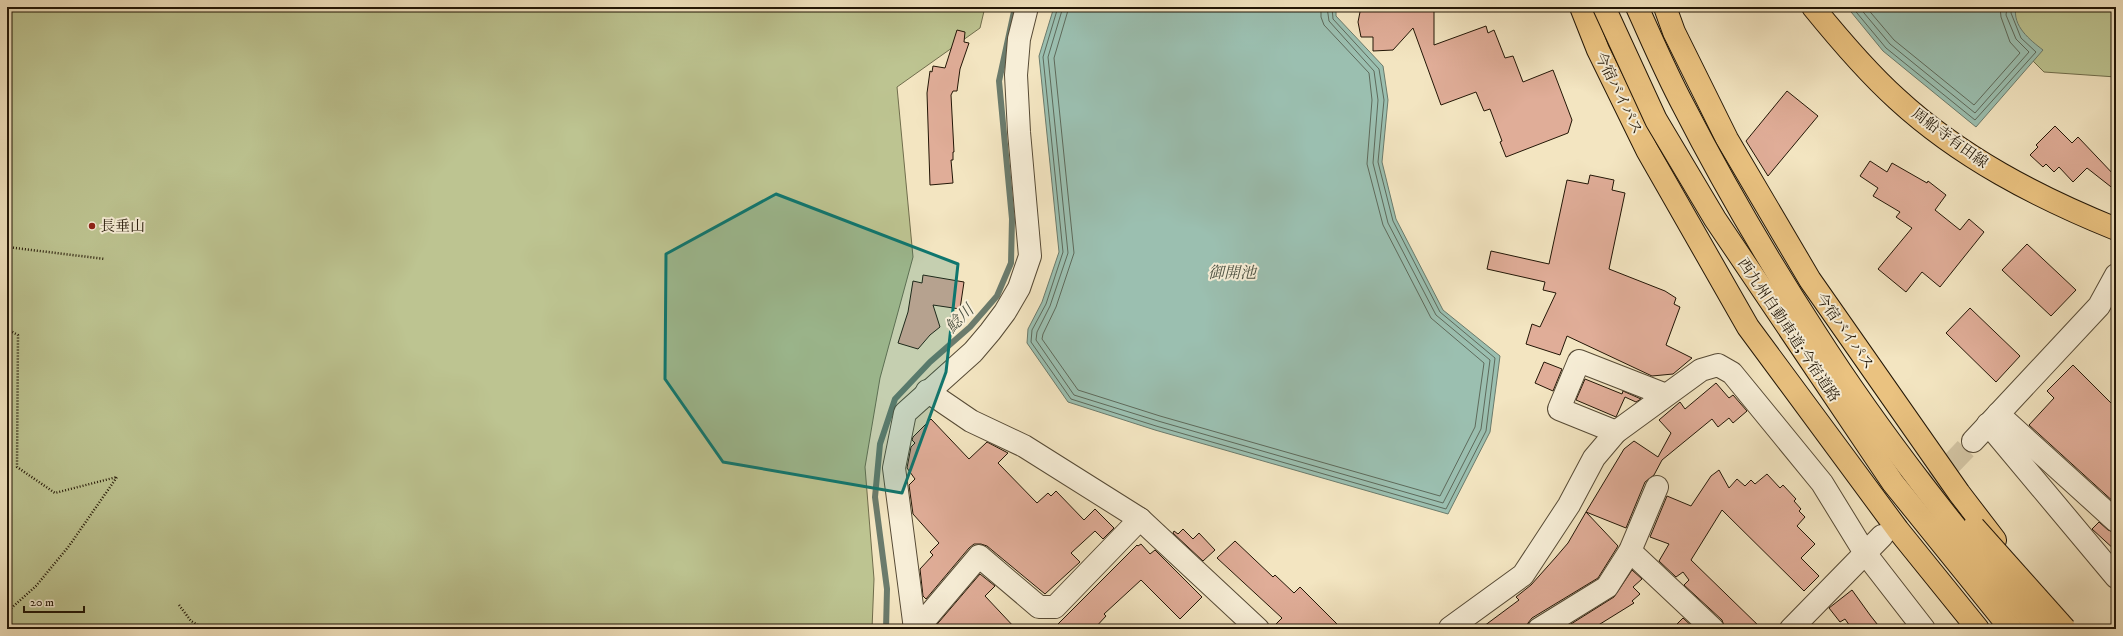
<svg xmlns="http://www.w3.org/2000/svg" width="2123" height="636" font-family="'IM FELL DW Pica','Noto Serif JP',serif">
<rect width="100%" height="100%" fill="#f3e5c1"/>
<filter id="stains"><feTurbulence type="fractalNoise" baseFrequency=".005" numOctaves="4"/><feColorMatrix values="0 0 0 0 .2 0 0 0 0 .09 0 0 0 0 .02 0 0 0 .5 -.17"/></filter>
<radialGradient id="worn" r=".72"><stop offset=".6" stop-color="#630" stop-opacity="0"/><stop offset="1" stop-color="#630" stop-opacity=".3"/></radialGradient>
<g fill="#bdc491" stroke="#706d4c">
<path d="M 7,7 L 985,7 L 980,28 L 897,87 L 913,257 L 880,378 L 865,467 L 874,579 L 872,629 L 7,629 Z"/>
<path d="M 2004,7 L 2116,7 L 2116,77 L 2044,72 L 2016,44 Z"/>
</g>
<g fill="#9bbfb0" stroke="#6b7b6c">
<path d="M 1054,7 L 1336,7 L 1336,16 L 1383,66 L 1388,100 L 1382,162 L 1396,219 L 1443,310 L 1500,356 L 1490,432 L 1448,514 L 1155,430 L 1068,402 L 1027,343 L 1028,329 L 1042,302 L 1059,252 L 1039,56 Z"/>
<path d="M 1847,7 L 2016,7 C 2012,26 2030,40 2043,50 L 1976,127 L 1883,51 Z"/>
</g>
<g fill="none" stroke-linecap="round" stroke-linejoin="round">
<g stroke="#5e6a5b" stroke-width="1">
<path d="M 1058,7 L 1043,57 L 1063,252 L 1046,304 L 1032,330 L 1031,342 L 1071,399 L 1156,426 L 1446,509 L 1486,431 L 1495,358 L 1440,312 L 1393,221 L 1378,162 L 1384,100 L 1379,69 L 1333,19 L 1332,7"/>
<path d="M 1063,7 L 1048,57 L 1068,253 L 1050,306 L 1037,332 L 1036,340 L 1074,395 L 1158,421 L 1443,503 L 1481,429 L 1490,360 L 1436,315 L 1388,223 L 1373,163 L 1378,100 L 1374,71 L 1329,21 L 1327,7"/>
<path d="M 1069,7 L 1054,58 L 1074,253 L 1056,307 L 1043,334 L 1042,339 L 1078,390 L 1160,416 L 1440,496 L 1475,427 L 1484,363 L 1431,318 L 1383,225 L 1367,164 L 1372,100 L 1369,73 L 1324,25 L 1321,17 L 1321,7"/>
<path d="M 1852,7 L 1886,48 L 1975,120 L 2036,52 L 2021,38 L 2011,13 L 2012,7"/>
<path d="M 1859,7 L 1890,44 L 1975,113 L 2029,52 L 2016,39 L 2006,15 L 2007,7"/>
<path d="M 1866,7 L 1894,40 L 1974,105 L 2020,53 L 2010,42 L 2001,17 L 2000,7"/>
</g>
<path stroke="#6b7b6c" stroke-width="6" d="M 886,629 L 887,589 L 875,497 L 880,444 L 895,399 L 930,362 L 970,327 L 997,296 L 1011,263 L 1012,219 L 999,81 L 1015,7"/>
</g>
<g fill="#e0ad98" stroke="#221606">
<path d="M 1361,7 L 1434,7 L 1434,45 L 1486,26 L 1488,33 L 1494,30 L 1505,58 L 1513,56 L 1523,82 L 1553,70 L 1572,120 L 1568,133 L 1506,157 L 1500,142 L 1502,141 L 1490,109 L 1484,111 L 1476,92 L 1441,105 L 1413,28 L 1393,50 L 1373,51 L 1373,37 L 1361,37 L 1358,22 Z"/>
<path d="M 957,30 L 965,32 L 964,42 L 969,43 L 960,69 L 957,91 L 953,91 L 951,95 L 954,152 L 953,152 L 953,160 L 951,160 L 953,183 L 930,185 L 927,93 L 930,71 L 932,72 L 933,66 L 945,68 Z"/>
<path d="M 1787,91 L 1818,116 L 1768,176 L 1746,141 Z"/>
<path d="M 2055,126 L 2072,143 L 2078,137 L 2116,177 L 2115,190 L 2087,168 L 2073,182 L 2059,167 L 2054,172 L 2046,164 L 2043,167 L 2030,155 L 2038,147 L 2036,145 Z"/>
<path d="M 1870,161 L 1887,172 L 1892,163 L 1927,183 L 1928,181 L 1946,195 L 1935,210 L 1960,230 L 1969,219 L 1984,232 L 1940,287 L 1922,272 L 1906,292 L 1878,269 L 1912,228 L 1896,217 L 1900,212 L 1873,196 L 1878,188 L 1860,176 Z"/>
<path d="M 1590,175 L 1614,180 L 1612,190 L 1625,193 L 1609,269 L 1665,291 L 1676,298 L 1674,304 L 1680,307 L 1666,345 L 1692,358 L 1673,374 L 1652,376 L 1567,336 L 1560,355 L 1526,344 L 1532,324 L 1540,327 L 1556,293 L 1543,290 L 1545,282 L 1487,269 L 1491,251 L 1549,264 L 1567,180 L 1588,184 Z"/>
<path d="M 2027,244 L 2076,290 L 2051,316 L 2002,270 Z"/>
<path d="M 923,275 L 964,282 L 960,309 L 933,305 L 940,327 L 930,335 L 918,349 L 898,343 L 908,312 L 913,281 L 922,283 Z"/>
<path d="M 1970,308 L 2020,356 L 1996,382 L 1946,333 Z"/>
<path d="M 1544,362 L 1562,369 L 1553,391 L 1535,383 Z"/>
<path d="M 2073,365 L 2116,408 L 2116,504 L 2029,425 L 2054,398 L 2047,391 Z"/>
<path d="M 1585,379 L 1622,394 L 1623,391 L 1641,399 L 1636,402 L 1625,397 L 1616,417 L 1576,400 Z"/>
<path d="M 1716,383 L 1729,398 L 1733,395 L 1747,411 L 1733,423 L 1729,418 L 1718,427 L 1712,419 L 1662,460 L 1654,475 L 1645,482 L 1626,528 L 1586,512 L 1624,449 L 1634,441 L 1658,457 L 1671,433 L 1659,420 L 1680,402 L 1685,409 Z"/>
<path d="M 931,419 L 969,459 L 987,442 L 1008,453 L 998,463 L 1037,503 L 1048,493 L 1051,496 L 1056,491 L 1084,520 L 1095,509 L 1114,528 L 1103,539 L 1095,531 L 1071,553 L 1080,562 L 1045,594 L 987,546 L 981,544 L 974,544 L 969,548 L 926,599 L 923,596 L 920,569 L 933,555 L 930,552 L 939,543 L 913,514 L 909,485 L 915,479 L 907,468 L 911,447 L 915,443 L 912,440 L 913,437 Z"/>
<path d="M 1719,470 L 1729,488 L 1737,479 L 1745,486 L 1751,480 L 1755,484 L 1767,474 L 1780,488 L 1783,485 L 1796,499 L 1794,501 L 1801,509 L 1799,511 L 1805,517 L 1797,526 L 1815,544 L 1801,558 L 1819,576 L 1804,591 L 1722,510 L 1691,560 L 1762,629 L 1725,629 L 1722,620 L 1684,585 L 1689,580 L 1683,572 L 1676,577 L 1659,561 L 1669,544 L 1650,537 L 1667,496 L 1691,506 L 1711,476 Z"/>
<path d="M 1586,512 L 1618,546 L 1598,578 L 1532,618 L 1528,623 L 1527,629 L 1480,629 L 1519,600 L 1516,597 L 1531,585 L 1556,557 L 1568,543 Z"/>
<path d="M 2099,522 L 2108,530 L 2116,533 L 2116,551 L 2092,529 Z"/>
<path d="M 1183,529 L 1193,539 L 1199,533 L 1215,550 L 1203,561 L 1173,533 L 1174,531 L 1178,534 Z"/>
<path d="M 1235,541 L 1273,577 L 1275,575 L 1294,593 L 1300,587 L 1342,629 L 1271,629 L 1282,618 L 1217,558 Z"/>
<path d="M 1141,544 L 1150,554 L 1155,550 L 1202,597 L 1180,619 L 1141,580 L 1104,614 L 1106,616 L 1094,629 L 1053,629 L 1137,545 L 1138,546 Z"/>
<path d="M 1632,570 L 1642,579 L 1633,587 L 1640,594 L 1632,601 L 1634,603 L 1592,629 L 1563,629 L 1614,597 Z"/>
<path d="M 980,574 L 995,586 L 985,596 L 1016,629 L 933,629 Z"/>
<path d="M 1852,590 L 1870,615 L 1881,629 L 1852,629 L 1845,619 L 1840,622 L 1829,608 Z"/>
<path d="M 1683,618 L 1695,629 L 1672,629 Z"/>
</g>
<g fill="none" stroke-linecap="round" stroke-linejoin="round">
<path stroke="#d4c6a5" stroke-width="22" stroke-dasharray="22 11" stroke-linecap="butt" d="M 1882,536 L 1973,441"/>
<g stroke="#564a35" stroke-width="24">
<g id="minor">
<path d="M 927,391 L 971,421 L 1024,446 L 1140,519 L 1258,629"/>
<path d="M 1998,414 L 2116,521"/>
<path d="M 1988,424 L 2116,577"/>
<path d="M 1616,432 L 1559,409 L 1579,361 L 1666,395"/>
<path d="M 1973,441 L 2099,306 L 2116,275"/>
<path d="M 1630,551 L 1713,629"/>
<path d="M 1450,628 L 1523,575 L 1569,505 L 1594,458 L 1616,432 L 1701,370 L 1718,365 L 1732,373 L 1822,483 L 1865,553 L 1924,629"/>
<path d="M 915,629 L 894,468 L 905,413 L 973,352 L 990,332 L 1005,312 L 1019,288 L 1030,256 L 1019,132 L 1016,75 L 1019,39 L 1027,7"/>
<path d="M 917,629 L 979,556 L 1039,607 L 1055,607 L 1140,519"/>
<path d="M 1539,629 L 1607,587 L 1630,551 L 1657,487"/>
<path d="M 1791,629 L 1882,536"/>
</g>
</g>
<g stroke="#221606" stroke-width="24">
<path id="major" d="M 1813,7 C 1839,39 1867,72 1897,99 C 1960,157 2037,197 2116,229"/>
</g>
<g stroke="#221606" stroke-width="24">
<g id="highway">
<path d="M 1581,7 L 1598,50 L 1647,150 L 1748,327 L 1898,530 L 1978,629"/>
<path d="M 1665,7 L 1674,32 L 1727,139 L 1810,280 L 1959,493 L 1995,540"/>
</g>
</g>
<g stroke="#221606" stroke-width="2.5" stroke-dasharray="1 2" stroke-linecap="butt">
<path d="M 7,247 L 105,259"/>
<path d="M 7,329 L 18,335 L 17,467 L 55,493 L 117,477 L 69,546 L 36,586 L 7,612"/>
<path d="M 179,605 L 191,621 L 205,629"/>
</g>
<use href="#minor" stroke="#f7eed7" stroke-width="22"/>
<use href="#major" stroke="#eac280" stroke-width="22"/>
<use href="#highway" stroke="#eac280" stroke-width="22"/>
<g stroke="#221606" stroke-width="24" stroke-linecap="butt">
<g id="highway-bridge">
<path d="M 1604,7 L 1656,120 L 1715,219 L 1893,483 L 2011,629"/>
<path d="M 1637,7 C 1652,40 1666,73 1683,105 C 1723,183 1768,260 1816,334 C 1882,437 1960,535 2039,629"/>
<path d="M 1974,527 L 2065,629"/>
</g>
</g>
<use href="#highway-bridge" stroke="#eac280" stroke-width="22"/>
</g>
<path fill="#0f766e" fill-opacity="0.2" stroke="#0f766e" stroke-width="3" stroke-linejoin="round" d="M 776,194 L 958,264 L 946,372 L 902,493 L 723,462 L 665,379 L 666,254 Z"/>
<circle fill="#8f2418" stroke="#f7eed7" stroke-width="1.5" cx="92" cy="226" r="4"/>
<g text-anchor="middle" stroke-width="4" stroke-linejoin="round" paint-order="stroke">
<g font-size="15" fill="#221606" stroke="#f7eed7">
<text transform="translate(1619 93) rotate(64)" y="5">今宿バイパス</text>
<text transform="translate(1950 138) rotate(36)" y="5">周船寺有田線</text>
<text transform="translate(1789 330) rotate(56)" y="5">西九州自動車道;今宿道路</text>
<text transform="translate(1845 331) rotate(55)" y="5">今宿バイパス</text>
</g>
<g font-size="15" fill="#221606" stroke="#f7eed7" text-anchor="start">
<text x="100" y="231">長垂山</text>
</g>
<g font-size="16" font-style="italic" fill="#4c5142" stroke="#f7eed7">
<text x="1232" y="278">御開池</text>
<text transform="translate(959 318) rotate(-45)" y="6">鯰川</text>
</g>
</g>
<rect width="2123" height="636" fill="none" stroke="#f3e5c1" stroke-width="24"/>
<rect x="8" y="8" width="2107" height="620" fill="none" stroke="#221606" stroke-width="2"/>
<rect x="12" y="12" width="2099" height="612" fill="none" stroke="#221606"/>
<path d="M24 606v6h60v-6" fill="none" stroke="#221606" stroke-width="2"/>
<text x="30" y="606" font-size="12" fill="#221606" stroke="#f7eed7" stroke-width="3" paint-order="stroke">20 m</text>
<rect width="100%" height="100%" filter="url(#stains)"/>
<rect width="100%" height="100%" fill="url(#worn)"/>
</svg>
